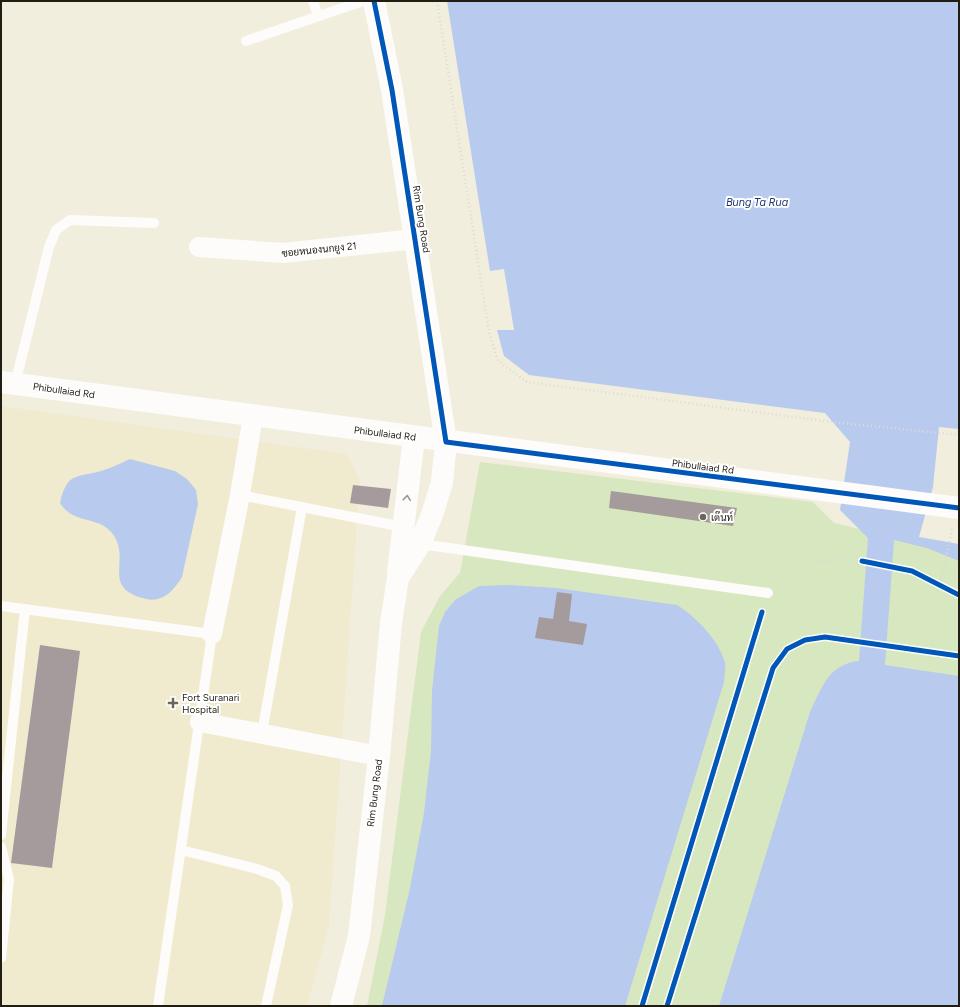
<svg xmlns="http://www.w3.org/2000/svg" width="960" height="1007" font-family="Figtree,Sarabun,sans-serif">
<rect width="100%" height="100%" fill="#f2eede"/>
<path fill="#f0eacf" d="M 1,406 L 347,454 L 360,480 L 329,926 L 307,1006 L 1,1006 Z"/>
<path fill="#d7e7bf" d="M 480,462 L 813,502 L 834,523 L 940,548 L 959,556 L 959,1006 L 367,1006 L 385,915 L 421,632 L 440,596 L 460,573 Z"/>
<g fill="#b8caed">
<path d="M 447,1 L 959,1 L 959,429 L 939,427 L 933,487 L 919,537 L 959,544 L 959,561 L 927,548 L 894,540 L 885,665 L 959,676 L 959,1006 L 719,1006 L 810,712 C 822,687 829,664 859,661 L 868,538 L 840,510 L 850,442 L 825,413 L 529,375 L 504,356 L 497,330 L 514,330 L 504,269 L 490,271 Z"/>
<path d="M 130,459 L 175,471 L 187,479 L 196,490 L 198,504 L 182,577 C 174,590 163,603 146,599 C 98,588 134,558 111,532 C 96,515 74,525 60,503 C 67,472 76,478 101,471 C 111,468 121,463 130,459 Z"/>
<path d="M 510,585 L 556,588 L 677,605 C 695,616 720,641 725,663 C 726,669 724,676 724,682 L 625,1006 L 382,1006 L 410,888 L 424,813 L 431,751 L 432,691 L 439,626 L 445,612 L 455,600 L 479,586 Z"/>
</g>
<g fill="#a59b9c">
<path d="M 353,485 L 391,489 L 388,508 L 350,503 Z"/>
<path d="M 611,491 L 737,508 L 733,526 L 609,508 Z"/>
<path d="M 557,592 L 572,594 L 569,621 L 587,624 L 583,645 L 535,638 L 539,617 L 553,619 Z"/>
<path d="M 40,645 L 80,651 L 52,868 L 11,863 Z"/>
</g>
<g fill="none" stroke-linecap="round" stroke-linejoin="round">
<g stroke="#dbdad6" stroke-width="2.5" stroke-dasharray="1 3" stroke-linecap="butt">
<path d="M 437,1 L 489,332 L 498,361 L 527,382 L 824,421 L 959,435"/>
<path d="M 781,582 L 810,564 L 837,559 L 862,561 L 912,571 L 959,595"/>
<path d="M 940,585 L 952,529"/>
<path d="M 733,711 L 756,717"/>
<path d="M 663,936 L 687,943"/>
<path d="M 642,1006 L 763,609"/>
</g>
<g stroke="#fdfcfa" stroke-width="10">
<path d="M 313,1 L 318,16"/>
<path d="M 246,41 L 363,1"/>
<path d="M 15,384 L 49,247 L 56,230 L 70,220 L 154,223"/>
<path d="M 240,495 L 404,527"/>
<path d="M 420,544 L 768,593"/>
<path d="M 1,606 L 212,634 L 158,1006"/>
<path d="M 262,733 L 302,507"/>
<path d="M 1,835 L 25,609"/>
<path d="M 1,847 L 9,879 L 1,958"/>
<path d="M 181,850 L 257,869 L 276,876 L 285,886 L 288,905 L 266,1006"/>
</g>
<g stroke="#fdfcfa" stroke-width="20">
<path d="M 199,247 L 283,253 L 416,239"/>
<path d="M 212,634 L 240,495 L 253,416"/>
<path d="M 200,722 L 379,756"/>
</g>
<g stroke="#fdfcfa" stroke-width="22">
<path d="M 1,382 L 959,508"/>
<path d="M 398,573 L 414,437"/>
<path d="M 341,1006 L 359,936 L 379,756 L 391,623 L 398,578 L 420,544 L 433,512 L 442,482 L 446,442 L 392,90 L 374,1"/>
</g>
<g stroke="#fff" stroke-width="8">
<g id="cycleway">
<path d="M 374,1 L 392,90 L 446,442 L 959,508"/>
<path d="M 862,561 L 912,571 L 959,595"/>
<path d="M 642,1006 L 762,612"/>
<path d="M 667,1006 L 773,668 L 787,649 L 805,640 L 825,637 L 959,656"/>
</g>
</g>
<use href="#cycleway" stroke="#0057b8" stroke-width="5"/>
</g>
<defs><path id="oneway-chevron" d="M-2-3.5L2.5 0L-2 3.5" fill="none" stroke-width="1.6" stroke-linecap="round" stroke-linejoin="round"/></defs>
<use stroke="#9a9892" href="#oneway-chevron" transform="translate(407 498) rotate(-84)"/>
<g fill="#6a675a" stroke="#fff" stroke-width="1.5">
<circle cx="703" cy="517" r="4"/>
<path d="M171 697h4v4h4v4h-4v4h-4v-4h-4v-4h4z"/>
</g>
<g text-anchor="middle" stroke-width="4" stroke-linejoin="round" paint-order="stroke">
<g font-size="10" fill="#201e13" stroke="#fff">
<text transform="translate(422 219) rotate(81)" y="4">Rim Bung Road</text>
<text transform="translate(319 249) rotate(-6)" y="4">ซอยหนองนกยูง 21</text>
<text transform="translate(64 390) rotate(8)" y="4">Phibullaiad Rd</text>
<text transform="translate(385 433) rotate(7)" y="4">Phibullaiad Rd</text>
<text transform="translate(703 466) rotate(7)" y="4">Phibullaiad Rd</text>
<text transform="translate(374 793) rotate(-83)" y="4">Rim Bung Road</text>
</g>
<g font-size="10" fill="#201e13" stroke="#fff" text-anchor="start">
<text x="711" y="521">เต๊นท์</text>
<text x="182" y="701">Fort Suranari<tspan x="182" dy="12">Hospital</tspan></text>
</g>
<g font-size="11" font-style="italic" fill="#183374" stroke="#fff">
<text x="757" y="206">Bung Ta Rua</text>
</g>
</g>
<rect width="960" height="1007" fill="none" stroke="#201e13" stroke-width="4"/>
</svg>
